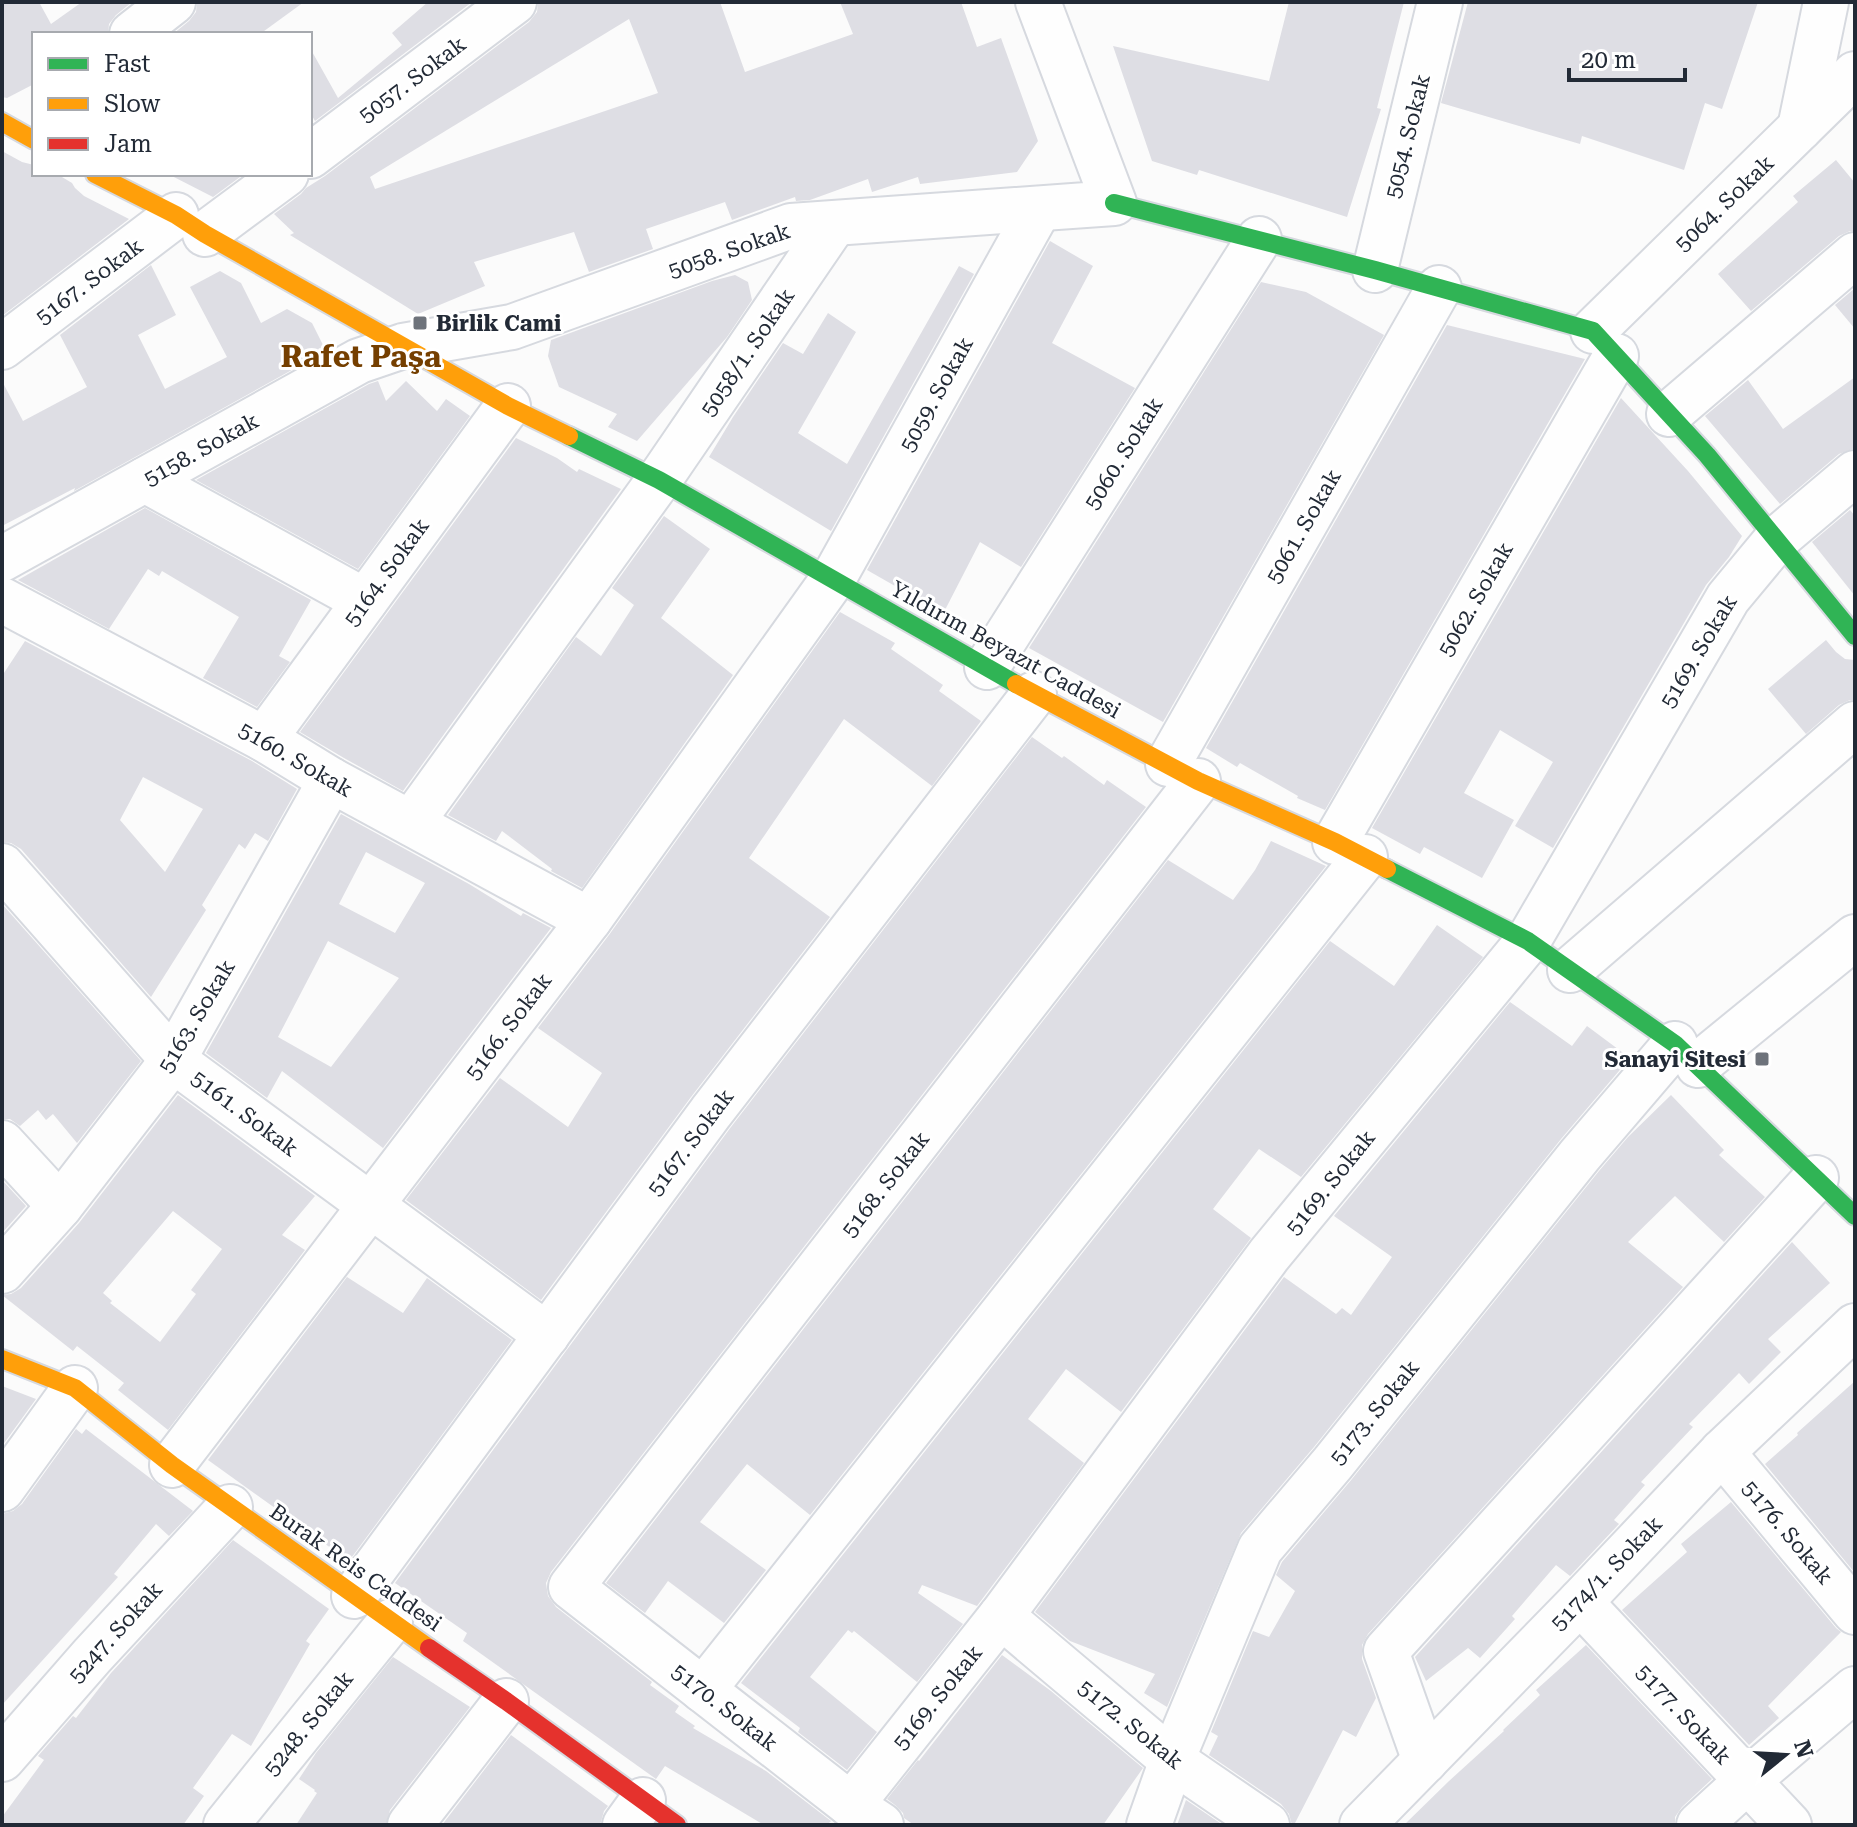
<svg xmlns="http://www.w3.org/2000/svg" width="1857" height="1827" font-family="'Roboto Serif',serif">
<rect width="100%" height="100%" fill="#fbfbfb"/>
<g fill="#dedee4" fill-rule="evenodd">
<path d="M 2,2 L 39,2 L 51,24 L 82,2 L 132,2 L 116,15 L 109,24 L 108,34 L 34,34 L 34,84 L 7,98 L 2,97 Z"/>
<path d="M 197,2 L 304,2 L 260,34 L 173,34 L 189,21 L 196,12 Z"/>
<path d="M 428,2 L 472,2 L 315,121 L 310,112 L 310,48 L 338,98 L 402,45 L 392,33 Z"/>
<path d="M 538,2 L 720,2 L 745,72 L 853,34 L 840,2 L 961,2 L 977,47 L 1001,38 L 1038,141 L 1017,172 L 920,184 L 918,177 L 872,192 L 868,179 L 810,200 L 796,201 L 795,197 L 732,220 L 725,202 L 646,229 L 653,249 L 589,272 L 574,232 L 474,262 L 485,286 L 418,314 L 290,235 L 294,233 L 274,214 L 301,194 L 306,188 L 325,176 L 529,22 L 537,12 ZM 629,19 L 658,93 L 375,189 L 370,177 Z"/>
<path d="M 1289,2 L 1404,2 L 1377,108 L 1381,109 L 1347,217 L 1199,170 L 1197,175 L 1152,161 L 1113,46 L 1269,81 Z"/>
<path d="M 1468,2 L 1758,2 L 1722,109 L 1705,103 L 1684,170 L 1582,136 L 1580,144 L 1441,103 Z"/>
<path d="M 2,151 L 22,162 L 34,165 L 34,174 L 57,174 L 72,183 L 75,188 L 84,196 L 129,219 L 2,316 Z"/>
<path d="M 1836,160 L 1855,183 L 1855,231 L 1850,231 L 1839,236 L 1751,311 L 1718,274 L 1798,202 L 1793,196 Z"/>
<path d="M 168,174 L 244,174 L 213,197 Z"/>
<path d="M 1050,241 L 1093,266 L 1052,343 L 1135,388 L 1021,567 L 980,542 L 945,610 L 924,599 L 923,602 L 867,570 Z"/>
<path d="M 151,265 L 176,315 L 138,335 L 165,389 L 227,357 L 190,287 L 220,271 L 241,283 L 261,323 L 287,309 L 312,323 L 326,351 L 74,491 L 75,488 L 2,526 L 2,381 L 23,421 L 87,387 L 60,335 Z"/>
<path d="M 959,266 L 974,274 L 831,531 L 709,457 L 733,417 L 783,343 L 803,354 L 828,313 L 856,332 L 798,433 L 847,464 Z"/>
<path d="M 735,275 L 748,282 L 752,300 L 727,337 L 637,441 L 608,427 L 617,414 L 559,387 L 548,356 L 551,340 L 712,281 Z"/>
<path d="M 1261,282 L 1306,292 L 1384,335 L 1163,722 L 1029,648 Z"/>
<path d="M 1855,288 L 1855,329 L 1835,305 Z"/>
<path d="M 1447,325 L 1585,359 L 1325,810 L 1297,798 L 1298,796 L 1240,763 L 1237,767 L 1206,748 Z"/>
<path d="M 1855,377 L 1855,448 L 1839,454 L 1780,504 L 1705,416 L 1748,380 L 1783,429 Z"/>
<path d="M 378,381 L 386,401 L 406,381 L 437,411 L 446,399 L 470,416 L 358,569 L 196,480 L 369,384 Z"/>
<path d="M 1621,398 L 1688,471 L 1742,536 L 1729,557 L 1706,585 L 1553,848 L 1515,826 L 1553,762 L 1500,730 L 1464,793 L 1514,820 L 1482,878 L 1424,847 L 1420,854 L 1372,828 Z"/>
<path d="M 516,438 L 557,458 L 577,472 L 579,469 L 621,489 L 403,791 L 344,758 L 300,732 Z"/>
<path d="M 145,508 L 311,600 L 279,656 L 290,662 L 257,707 L 203,678 L 239,617 L 162,571 L 159,576 L 148,569 L 109,629 L 18,580 Z"/>
<path d="M 1850,510 L 1855,516 L 1855,596 L 1812,542 Z"/>
<path d="M 664,516 L 710,549 L 661,618 L 733,675 L 582,888 L 551,871 L 552,869 L 502,831 L 496,841 L 448,815 L 576,637 L 601,656 L 634,605 L 612,588 Z"/>
<path d="M 840,612 L 895,643 L 891,649 L 943,685 L 939,691 L 981,721 L 932,786 L 844,719 L 749,858 L 830,917 L 691,1097 L 541,1300 L 406,1200 L 500,1078 L 568,1127 L 602,1073 L 538,1028 L 609,935 Z"/>
<path d="M 1826,640 L 1836,652 L 1845,659 L 1855,660 L 1855,700 L 1850,700 L 1839,705 L 1806,734 L 1768,689 Z"/>
<path d="M 25,641 L 252,761 L 297,789 L 268,841 L 255,833 L 245,849 L 239,844 L 202,905 L 206,910 L 151,997 L 21,849 L 11,843 L 2,842 L 2,676 ZM 143,777 L 203,809 L 165,872 L 120,820 Z"/>
<path d="M 1032,737 L 1062,758 L 1064,756 L 1104,785 L 1107,780 L 1146,807 L 551,1572 L 546,1583 L 548,1596 L 556,1607 L 652,1682 L 650,1685 L 679,1706 L 675,1712 L 695,1726 L 693,1728 L 766,1771 L 831,1821 L 827,1825 L 764,1825 L 665,1766 L 656,1779 L 463,1641 L 467,1633 L 395,1583 L 731,1127 Z"/>
<path d="M 341,814 L 469,884 L 521,916 L 523,913 L 551,928 L 383,1148 L 282,1071 L 267,1098 L 206,1053 ZM 366,852 L 425,883 L 395,933 L 339,904 ZM 328,941 L 399,978 L 331,1067 L 278,1037 Z"/>
<path d="M 1271,841 L 1326,866 L 810,1515 L 747,1464 L 700,1522 L 766,1570 L 724,1623 L 668,1581 L 645,1613 L 606,1583 L 1168,860 L 1233,900 L 1255,870 Z"/>
<path d="M 2,904 L 141,1061 L 77,1143 L 53,1114 L 46,1120 L 38,1110 L 20,1126 L 10,1119 L 2,1119 Z"/>
<path d="M 1437,925 L 1483,957 L 1301,1177 L 1259,1149 L 1213,1209 L 1251,1238 L 1121,1412 L 1066,1369 L 1028,1419 L 1084,1463 L 977,1606 L 922,1585 L 918,1593 L 963,1624 L 917,1682 L 854,1631 L 852,1633 L 848,1630 L 810,1677 L 877,1732 L 847,1770 L 798,1732 L 800,1728 L 741,1683 L 1330,941 L 1394,986 Z"/>
<path d="M 1510,1002 L 1572,1046 L 1587,1026 L 1630,1058 L 1561,1139 L 1314,1447 L 1241,1533 L 1167,1707 L 1144,1693 L 1155,1674 L 1070,1641 L 1035,1612 L 1284,1277 L 1336,1314 L 1342,1308 L 1351,1315 L 1392,1257 L 1334,1216 Z"/>
<path d="M 178,1095 L 315,1196 L 282,1235 L 305,1250 L 168,1430 L 118,1390 L 124,1383 L 77,1346 L 73,1351 L 2,1295 L 11,1294 L 21,1288 L 79,1223 ZM 173,1211 L 222,1249 L 191,1290 L 196,1294 L 160,1342 L 110,1303 L 112,1301 L 103,1293 Z"/>
<path d="M 1671,1095 L 1724,1150 L 1719,1155 L 1765,1197 L 1724,1242 L 1675,1196 L 1628,1242 L 1683,1287 L 1368,1634 L 1362,1645 L 1362,1659 L 1376,1698 L 1356,1737 L 1343,1730 L 1294,1825 L 1292,1825 L 1289,1814 L 1281,1804 L 1209,1755 L 1218,1736 L 1211,1732 L 1253,1631 L 1269,1637 L 1295,1591 L 1276,1575 L 1282,1562 L 1352,1479 L 1599,1171 L 1628,1137 Z"/>
<path d="M 2,1180 L 26,1206 L 2,1233 Z"/>
<path d="M 1792,1242 L 1830,1283 L 1768,1339 L 1781,1352 L 1749,1384 L 1739,1373 L 1689,1424 L 1693,1427 L 1641,1482 L 1645,1485 L 1614,1520 L 1619,1524 L 1570,1576 L 1556,1565 L 1512,1616 L 1515,1619 L 1480,1658 L 1468,1648 L 1426,1681 L 1415,1657 Z"/>
<path d="M 347,1277 L 403,1313 L 427,1278 L 512,1340 L 349,1561 L 208,1460 Z"/>
<path d="M 1855,1381 L 1855,1573 L 1765,1464 L 1798,1435 L 1797,1433 Z"/>
<path d="M 2,1386 L 36,1399 L 2,1446 Z"/>
<path d="M 76,1429 L 82,1434 L 86,1429 L 193,1511 L 169,1536 L 156,1524 L 114,1574 L 118,1577 L 2,1705 L 2,1514 L 13,1511 L 22,1504 Z"/>
<path d="M 1731,1502 L 1836,1628 L 1841,1632 L 1768,1706 L 1779,1718 L 1749,1745 L 1622,1610 L 1687,1552 L 1681,1544 Z"/>
<path d="M 233,1540 L 329,1609 L 306,1641 L 310,1644 L 251,1746 L 232,1734 L 193,1788 L 204,1796 L 183,1825 L 2,1825 L 2,1817 L 44,1760 L 38,1756 L 73,1716 L 76,1718 L 111,1673 Z"/>
<path d="M 1586,1645 L 1712,1779 L 1682,1807 L 1675,1817 L 1675,1825 L 1404,1825 L 1449,1781 L 1504,1731 L 1503,1730 L 1540,1695 L 1536,1690 Z"/>
<path d="M 1002,1655 L 1051,1691 L 1143,1768 L 1103,1825 L 914,1825 L 904,1818 L 903,1813 L 895,1805 L 887,1799 L 918,1760 L 919,1761 Z"/>
<path d="M 393,1657 L 470,1707 L 390,1810 L 386,1825 L 296,1825 L 317,1793 L 314,1791 L 315,1790 L 299,1779 L 316,1753 Z"/>
<path d="M 511,1735 L 608,1806 L 604,1811 L 600,1825 L 442,1825 Z"/>
<path d="M 1186,1800 L 1223,1825 L 1177,1825 Z"/>
</g>
<g fill="none" stroke-linecap="round" stroke-linejoin="round">
<g stroke="#d6d9df" stroke-width="48">
<g id="street">
<path d="M 132,34 L 173,2"/>
<path d="M 1800,128 L 1826,2"/>
<path d="M 310,156 L 514,2"/>
<path d="M 205,234 L 286,174"/>
<path d="M 1375,270 L 1440,2"/>
<path d="M 1593,331 L 1855,74"/>
<path d="M 2,347 L 176,215"/>
<path d="M 1669,414 L 1855,255"/>
<path d="M 145,480 L 365,601"/>
<path d="M 2,559 L 359,361 L 403,346 L 512,327 L 791,226 L 1114,203 L 1038,2"/>
<path d="M 2,600 L 264,739 L 331,780 L 589,920"/>
<path d="M 987,667 L 1259,239"/>
<path d="M 264,739 L 508,406"/>
<path d="M 1168,764 L 1439,288"/>
<path d="M 411,823 L 659,480 L 834,224"/>
<path d="M 1335,842 L 1616,356"/>
<path d="M 2,866 L 173,1060 L 547,1335"/>
<path d="M 1570,970 L 1855,724"/>
<path d="M 1698,1065 L 1855,937"/>
<path d="M 2,1143 L 60,1206"/>
<path d="M 2,1271 L 60,1206 L 173,1060 L 331,780"/>
<path d="M 1722,1452 L 1855,1612"/>
<path d="M 172,1465 L 589,920 L 833,579 L 1039,209"/>
<path d="M 2,1489 L 75,1388"/>
<path d="M 354,1596 L 711,1112 L 1034,694"/>
<path d="M 1580,1602 L 1789,1825"/>
<path d="M 1001,1616 L 1172,1760 L 1267,1825"/>
<path d="M 703,1690 L 1365,857"/>
<path d="M 2,1759 L 92,1656 L 230,1507"/>
<path d="M 1425,1761 L 1386,1651 L 1816,1178"/>
<path d="M 851,1805 L 1001,1616 L 1269,1255 L 1528,941 L 1728,598 L 1777,539 L 1855,473"/>
<path d="M 226,1825 L 390,1622"/>
<path d="M 410,1825 L 506,1701"/>
<path d="M 625,1825 L 643,1800"/>
<path d="M 881,1825 L 851,1805 L 571,1587 L 1198,781"/>
<path d="M 1149,1825 L 1172,1760 L 1260,1549 L 1333,1463 L 1580,1155 L 1675,1044"/>
<path d="M 1362,1825 L 1580,1602 L 1722,1452 L 1855,1326"/>
<path d="M 1699,1825 L 1747,1781 L 1855,1689"/>
</g>
</g>
<g stroke="#d6d9df" stroke-width="22">
<g id="fast">
<path d="M 1114,203 L 1375,270 L 1593,331 L 1707,455 L 1855,636"/>
<path d="M 569,436 L 659,480 L 1016,684"/>
<path d="M 1387,869 L 1528,941 L 1675,1044 L 1855,1216"/>
</g>
</g>
<g stroke="#d6d9df" stroke-width="22">
<g id="slow">
<path d="M 2,122 L 34,140"/>
<path d="M 95,174 L 176,215 L 205,234 L 508,406 L 569,436"/>
<path d="M 1016,684 L 1198,781 L 1335,842 L 1387,869"/>
<path d="M 2,1359 L 75,1388 L 172,1465 L 429,1648"/>
</g>
</g>
<g stroke="#d6d9df" stroke-width="22">
<path id="jam" d="M 429,1648 L 506,1701 L 677,1825"/>
</g>
<use href="#street" stroke="#fefefe" stroke-width="44"/>
<use href="#fast" stroke="#30b455" stroke-width="18"/>
<use href="#slow" stroke="#ff9f0a" stroke-width="18"/>
<use href="#jam" stroke="#e5322d" stroke-width="18"/>
</g>
<g fill="#6e737b" stroke="#fff" stroke-width="3">
<rect x="412" y="315" width="16" height="16" rx="4"/>
<rect x="1754" y="1051" width="16" height="16" rx="4"/>
</g>
<g text-anchor="middle" stroke-width="6" stroke-linejoin="round" paint-order="stroke">
<g font-size="22" fill="#222a36" stroke="#fff">
<text transform="translate(412 79) rotate(-37)" y="8">5057. Sokak</text>
<text transform="translate(1407 136) rotate(-76)" y="8">5054. Sokak</text>
<text transform="translate(1724 203) rotate(-44)" y="8">5064. Sokak</text>
<text transform="translate(729 250) rotate(-19)" y="8">5058. Sokak</text>
<text transform="translate(89 281) rotate(-37)" y="8">5167. Sokak</text>
<text transform="translate(747 352) rotate(-56)" y="8">5058/1. Sokak</text>
<text transform="translate(936 394) rotate(-61)" y="8">5059. Sokak</text>
<text transform="translate(201 449) rotate(-29)" y="8">5158. Sokak</text>
<text transform="translate(1123 453) rotate(-58)" y="8">5060. Sokak</text>
<text transform="translate(1303 526) rotate(-60)" y="8">5061. Sokak</text>
<text transform="translate(386 572) rotate(-54)" y="8">5164. Sokak</text>
<text transform="translate(1475 599) rotate(-60)" y="8">5062. Sokak</text>
<text transform="translate(1006 649) rotate(29)" y="8">Yıldırım Beyazıt Caddesi</text>
<text transform="translate(1698 651) rotate(-59)" y="8">5169. Sokak</text>
<text transform="translate(296 759) rotate(30)" y="8">5160. Sokak</text>
<text transform="translate(196 1016) rotate(-59)" y="8">5163. Sokak</text>
<text transform="translate(508 1026) rotate(-53)" y="8">5166. Sokak</text>
<text transform="translate(245 1113) rotate(37)" y="8">5161. Sokak</text>
<text transform="translate(690 1142) rotate(-53)" y="8">5167. Sokak</text>
<text transform="translate(1330 1182) rotate(-51)" y="8">5169. Sokak</text>
<text transform="translate(885 1184) rotate(-52)" y="8">5168. Sokak</text>
<text transform="translate(1374 1412) rotate(-51)" y="8">5173. Sokak</text>
<text transform="translate(1788 1532) rotate(50)" y="8">5176. Sokak</text>
<text transform="translate(356 1567) rotate(35)" y="8">Burak Reis Caddesi</text>
<text transform="translate(1606 1573) rotate(-46)" y="8">5174/1. Sokak</text>
<text transform="translate(115 1632) rotate(-48)" y="8">5247. Sokak</text>
<text transform="translate(937 1697) rotate(-51)" y="8">5169. Sokak</text>
<text transform="translate(725 1707) rotate(38)" y="8">5170. Sokak</text>
<text transform="translate(1684 1714) rotate(47)" y="8">5177. Sokak</text>
<text transform="translate(308 1723) rotate(-51)" y="8">5248. Sokak</text>
<text transform="translate(1131 1724) rotate(39)" y="8">5172. Sokak</text>
</g>
<g font-size="22" font-weight="bold" fill="#222a36" stroke="#fff" text-anchor="start">
<text x="436" y="331">Birlik Cami</text>
<text x="1746" y="1067" text-anchor="end">Sanayi Sitesi</text>
</g>
<g font-size="30" font-weight="bold" fill="#753f00" stroke="#fff">
<text x="361" y="367">Rafet Paşa</text>
</g>
</g>
<rect width="1857" height="1827" fill="none" stroke="#222a36" stroke-width="8"/>
<rect x="32" y="32" width="280" height="144" fill="#ffffff" stroke="#a7aaaf" stroke-width="2"/>
<rect x="48" y="58" width="40" height="12" fill="#30b455" stroke="#a7aaaf" stroke-width="2"/>
<text x="104" y="72" font-size="24" fill="#222a36">Fast</text>
<rect x="48" y="98" width="40" height="12" fill="#ff9f0a" stroke="#a7aaaf" stroke-width="2"/>
<text x="104" y="112" font-size="24" fill="#222a36">Slow</text>
<rect x="48" y="138" width="40" height="12" fill="#e5322d" stroke="#a7aaaf" stroke-width="2"/>
<text x="104" y="152" font-size="24" fill="#222a36">Jam</text>
<g transform="translate(1785 1755) rotate(72)" stroke="#ffffff" stroke-width="6" paint-order="stroke">
<path d="M0-6L14 30L0 20L-14 30Z" fill="#222a36"/>
<text y="-12" font-size="22" font-weight="bold" text-anchor="middle" fill="#222a36">N</text>
</g>
<path d="M1569 68v12h116v-12" fill="none" stroke="#222a36" stroke-width="4"/>
<text x="1581" y="68" font-size="24" fill="#222a36" stroke="#ffffff" stroke-width="6" paint-order="stroke">20 m</text>
</svg>
